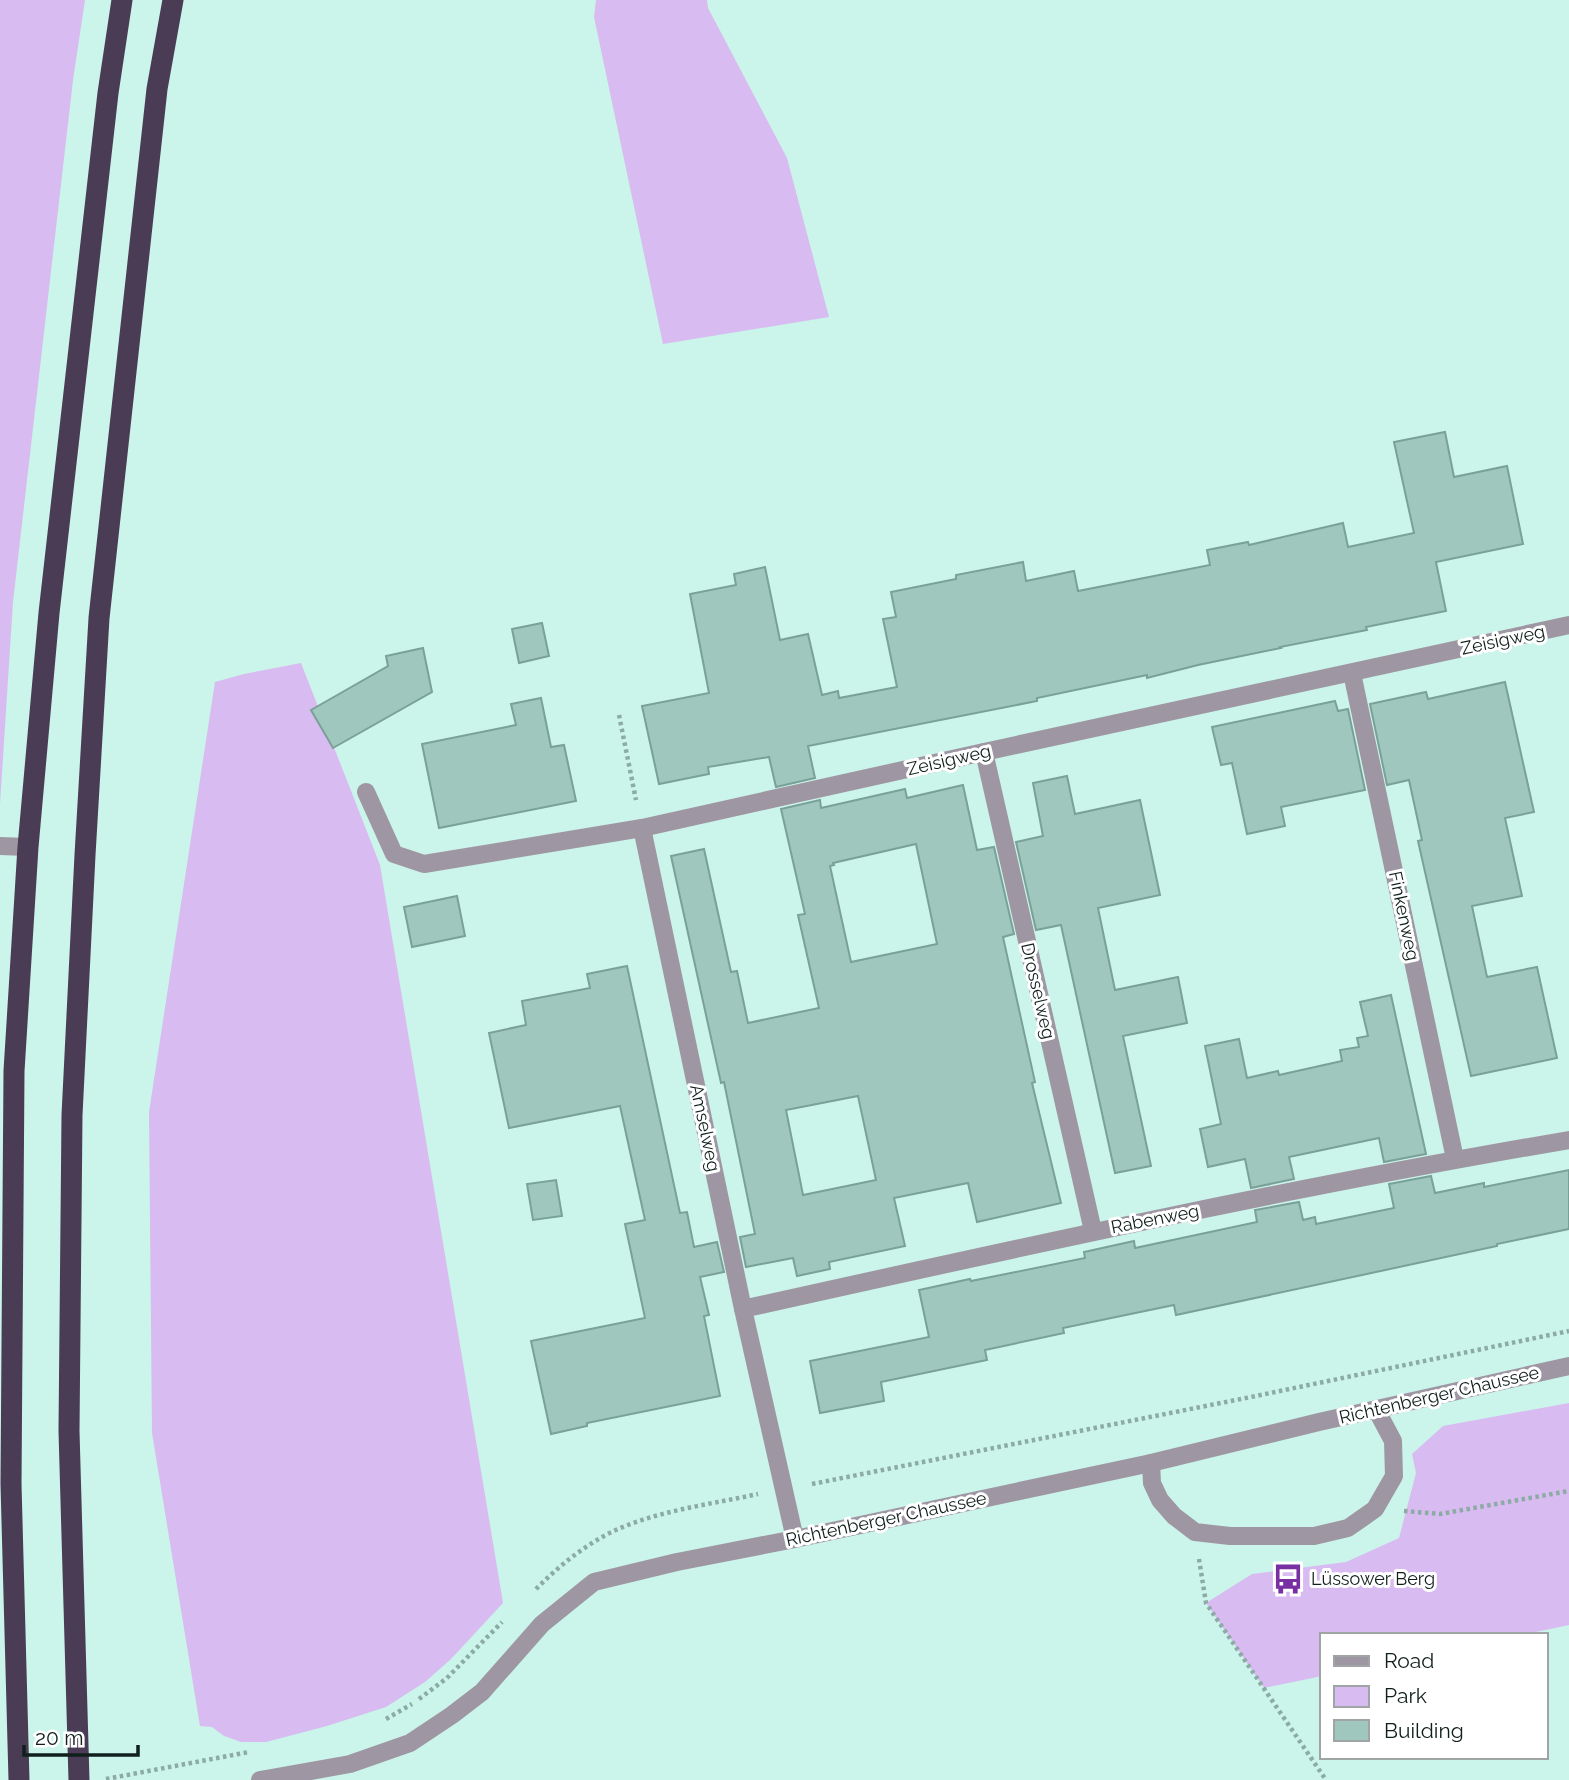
<svg xmlns="http://www.w3.org/2000/svg" width="1569" height="1780" font-family="Raleway,sans-serif">
<rect width="100%" height="100%" fill="#cbf4ea"/>
<g fill="#d8bbf0">
<path d="M 0,0 L 85,0 L 73,80 L 13,602 L 0,804 Z"/>
<path d="M 596,0 L 707,0 L 708,8 L 787,158 L 829,317 L 663,344 L 594,17 Z"/>
<path d="M 301,663 L 380,865 L 503,1603 L 451,1659 L 425,1682 L 386,1707 L 327,1726 L 266,1742 L 241,1742 L 224,1736 L 212,1727 L 200,1726 L 152,1433 L 149,1112 L 215,682 L 244,674 Z"/>
<path d="M 1569,1403 L 1569,1625 L 1521,1635 L 1322,1635 L 1322,1676 L 1264,1688 L 1206,1603 L 1252,1574 L 1346,1562 L 1399,1538 L 1416,1473 L 1412,1454 L 1443,1426 Z"/>
</g>
<g fill="#9fc7be" stroke="#7aa198" stroke-width="2" fill-rule="evenodd">
<path d="M 1445,432 L 1454,477 L 1507,466 L 1523,544 L 1436,562 L 1446,611 L 1366,627 L 1367,630 L 1280,647 L 1281,648 L 1198,665 L 1147,678 L 1147,675 L 1037,698 L 1037,701 L 808,746 L 815,778 L 776,787 L 769,757 L 708,767 L 709,774 L 659,784 L 642,706 L 709,693 L 690,594 L 736,585 L 734,574 L 765,567 L 780,640 L 808,634 L 822,695 L 838,691 L 839,698 L 897,687 L 883,619 L 896,617 L 891,592 L 956,579 L 956,575 L 1023,562 L 1026,581 L 1074,571 L 1078,591 L 1210,565 L 1207,550 L 1248,542 L 1249,545 L 1343,523 L 1348,547 L 1414,533 L 1394,442 Z"/>
<path d="M 542,623 L 549,656 L 519,663 L 512,629 Z"/>
<path d="M 423,648 L 432,692 L 333,748 L 311,710 L 388,666 L 386,656 Z"/>
<path d="M 1505,682 L 1534,812 L 1505,818 L 1522,896 L 1472,906 L 1487,977 L 1537,967 L 1557,1058 L 1471,1076 L 1418,841 L 1422,840 L 1409,780 L 1387,785 L 1370,704 L 1426,692 L 1428,699 Z"/>
<path d="M 541,698 L 551,747 L 564,745 L 576,801 L 439,828 L 422,744 L 516,725 L 511,704 Z"/>
<path d="M 1335,701 L 1338,711 L 1348,709 L 1365,790 L 1281,807 L 1285,826 L 1247,834 L 1232,763 L 1221,765 L 1212,727 Z"/>
<path d="M 1067,776 L 1075,814 L 1140,800 L 1160,895 L 1098,908 L 1115,990 L 1178,977 L 1187,1023 L 1123,1036 L 1151,1166 L 1115,1173 L 1061,925 L 1036,930 L 1016,842 L 1043,836 L 1033,783 Z"/>
<path d="M 963,785 L 977,850 L 994,847 L 1014,934 L 1003,937 L 1035,1082 L 1032,1083 L 1061,1203 L 977,1222 L 968,1183 L 894,1198 L 905,1246 L 829,1262 L 830,1269 L 797,1276 L 793,1258 L 746,1267 L 740,1237 L 755,1234 L 724,1082 L 721,1083 L 671,856 L 704,849 L 731,972 L 737,971 L 748,1023 L 819,1008 L 798,915 L 805,914 L 781,809 L 820,800 L 821,808 L 905,789 L 907,798 ZM 916,844 L 937,944 L 851,962 L 830,866 L 834,865 L 833,863 ZM 858,1096 L 876,1180 L 803,1195 L 786,1110 Z"/>
<path d="M 457,896 L 465,936 L 412,947 L 404,907 Z"/>
<path d="M 627,966 L 680,1213 L 687,1212 L 694,1247 L 717,1242 L 724,1272 L 700,1277 L 709,1315 L 704,1316 L 720,1396 L 587,1423 L 587,1426 L 551,1434 L 531,1341 L 645,1318 L 625,1224 L 645,1220 L 620,1106 L 509,1128 L 489,1033 L 526,1025 L 522,1001 L 590,988 L 587,974 Z"/>
<path d="M 1391,995 L 1426,1154 L 1384,1162 L 1379,1138 L 1289,1157 L 1294,1179 L 1251,1188 L 1245,1159 L 1208,1167 L 1200,1129 L 1221,1124 L 1205,1046 L 1239,1039 L 1247,1078 L 1278,1071 L 1279,1075 L 1342,1061 L 1340,1050 L 1359,1047 L 1357,1038 L 1368,1036 L 1360,1002 Z"/>
<path d="M 1569,1170 L 1569,1229 L 1497,1244 L 1497,1246 L 1176,1315 L 1174,1305 L 1063,1328 L 1064,1333 L 985,1350 L 987,1360 L 881,1382 L 884,1401 L 820,1413 L 810,1361 L 929,1337 L 919,1290 L 970,1279 L 971,1281 L 1085,1258 L 1084,1252 L 1134,1241 L 1135,1248 L 1257,1222 L 1255,1210 L 1299,1202 L 1303,1220 L 1315,1217 L 1316,1224 L 1394,1208 L 1389,1184 L 1431,1176 L 1435,1193 L 1484,1183 L 1484,1187 Z"/>
<path d="M 556,1180 L 562,1216 L 533,1220 L 527,1184 Z"/>
</g>
<g fill="none" stroke-linecap="round" stroke-linejoin="round">
<g stroke="#8baba4" stroke-width="4.5" stroke-dasharray="3.5 3.5" stroke-linecap="butt">
<path d="M 619,715 L 636,800"/>
<path d="M 812,1484 L 1251,1397 L 1569,1331"/>
<path d="M 1404,1511 L 1440,1514 L 1569,1491"/>
<path d="M 1199,1559 L 1206,1603 L 1326,1780"/>
<path d="M 536,1589 C 560,1565 587,1543 618,1529 C 662,1510 712,1504 758,1494"/>
<path d="M 419,1699 L 447,1678 L 502,1622"/>
<path d="M 386,1719 L 412,1704"/>
<path d="M 106,1779 L 249,1752"/>
</g>
<g stroke="#9e97a3" stroke-width="18">
<path d="M 1352,673 L 1455,1159"/>
<path d="M 984,752 L 1093,1231"/>
<path d="M 366,792 L 394,854 L 424,864 L 642,828 L 984,752 L 1569,625"/>
<path d="M 642,828 L 743,1309 L 795,1539"/>
<path d="M 0,846 L 28,847"/>
<path d="M 743,1309 C 1017,1248 1292,1187 1569,1140"/>
<path d="M 1151,1463 L 1152,1483 L 1160,1500 L 1174,1516 L 1195,1532 L 1230,1536 L 1314,1536 L 1348,1528 L 1375,1509 L 1394,1476 L 1393,1441 L 1376,1409"/>
<path d="M 260,1780 L 350,1764 L 410,1743 L 452,1715 L 482,1692 L 542,1624 L 594,1582 L 677,1562 L 795,1539 L 1151,1463 L 1319,1422 L 1569,1366"/>
</g>
<g stroke="#4a3c54" stroke-width="21">
<path d="M 19,1780 L 11,1484 L 14,1071 L 28,847 L 49,613 L 108,93 L 122,0"/>
<path d="M 79,1780 L 69,1431 L 72,1115 L 85,855 L 99,618 L 157,89 L 173,0"/>
</g>
</g>
<defs>
<g id="bus-bare" transform="scale(2.415)"><path d="M-5-6H5V4H4V6H2V4H-2V6H-4V4H-5ZM-3.5-4V0h7V-4ZM-3.5 1.2v1.5H-2V1.2ZM2 1.2v1.5H3.5V1.2Z" fill="#772fa2" stroke="#fff" stroke-width="2.5" paint-order="stroke"/></g>
</defs>
<g fill-rule="evenodd">
<use href="#bus-bare" x="1288" y="1579"/>
</g>
<g text-anchor="middle" stroke-width="6" stroke-linejoin="round" paint-order="stroke">
<g font-size="18" fill="#101f1c" stroke="#fff">
<text transform="translate(1503 640) rotate(-12)" y="6">Zeisigweg</text>
<text transform="translate(949 760) rotate(-13)" y="6">Zeisigweg</text>
<text transform="translate(1404 916) rotate(78)" y="6">Finkenweg</text>
<text transform="translate(1038 991) rotate(77)" y="6">Drosselweg</text>
<text transform="translate(705 1128) rotate(78)" y="6">Amselweg</text>
<text transform="translate(1155 1219) rotate(-11)" y="6">Rabenweg</text>
<text transform="translate(1439 1395) rotate(-13)" y="6">Richtenberger Chaussee</text>
<text transform="translate(886 1519) rotate(-12)" y="6">Richtenberger Chaussee</text>
</g>
<g font-size="18" fill="#101f1c" stroke="#fff" text-anchor="start">
<text x="1311" y="1585">Lüssower Berg</text>
</g>
</g>
<rect x="1320" y="1633" width="228" height="126" fill="#ffffff" stroke="#9fa5a4" stroke-width="2"/>
<rect x="1334" y="1656" width="35" height="10" fill="#9e97a3" stroke="#9fa5a4" stroke-width="2"/>
<text x="1384" y="1668" font-size="21" fill="#101f1c">Road</text>
<rect x="1334" y="1686" width="35" height="21" fill="#d8bbf0" stroke="#9fa5a4" stroke-width="2"/>
<text x="1384" y="1703" font-size="21" fill="#101f1c">Park</text>
<rect x="1334" y="1720" width="35" height="21" fill="#9fc7be" stroke="#9fa5a4" stroke-width="2"/>
<text x="1384" y="1738" font-size="21" fill="#101f1c">Building</text>
<path d="M24 1745v10h114v-10" fill="none" stroke="#101f1c" stroke-width="3.5"/>
<text x="35" y="1745" font-size="21" fill="#101f1c" stroke="#ffffff" stroke-width="5" paint-order="stroke">20 m</text>
</svg>
